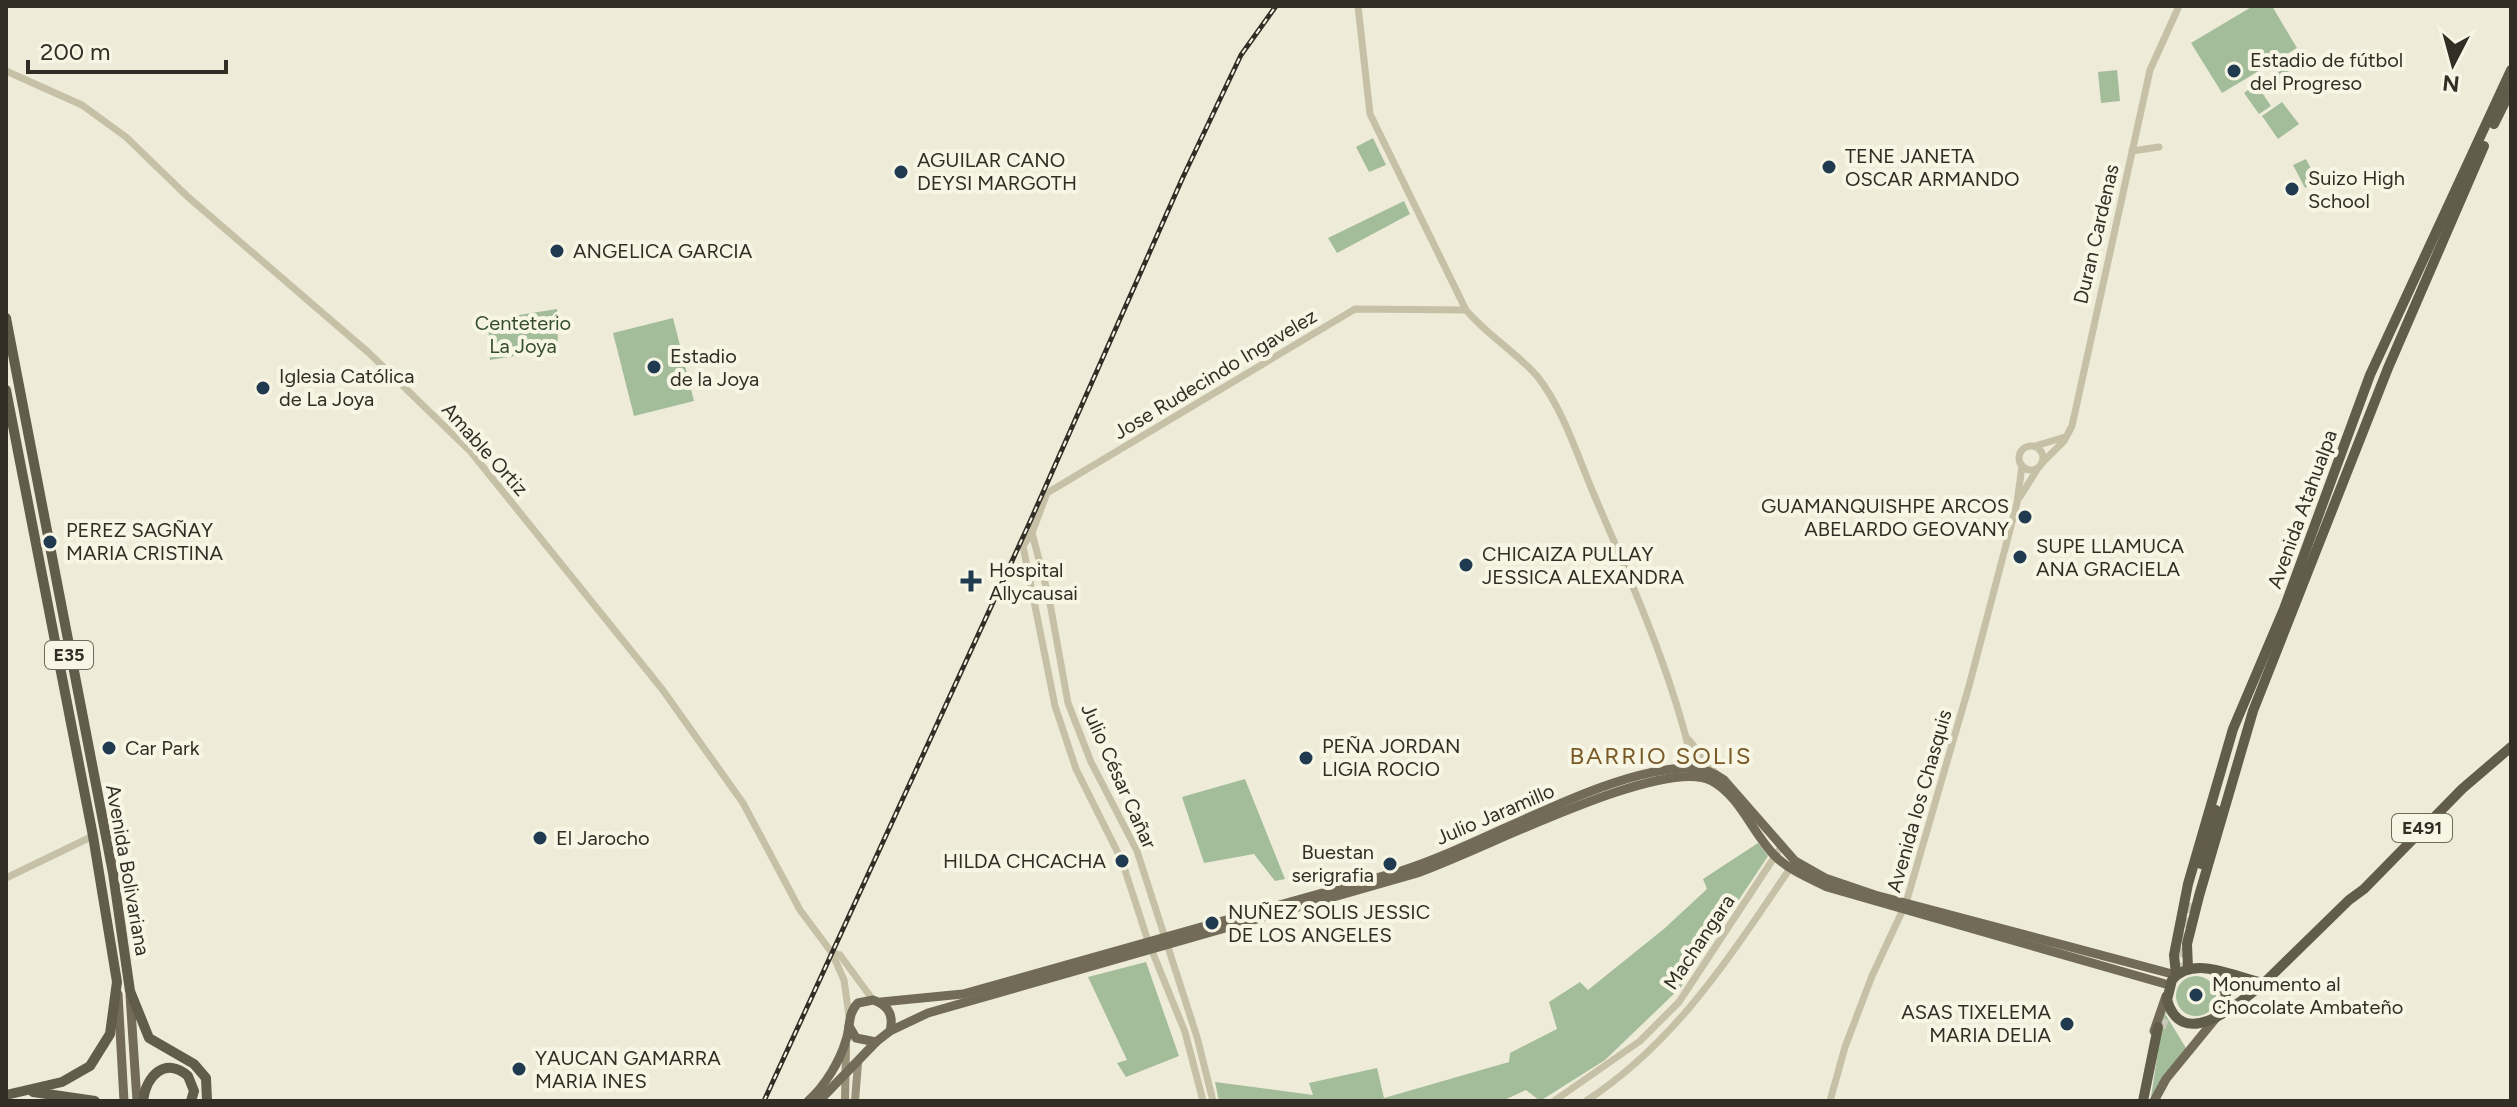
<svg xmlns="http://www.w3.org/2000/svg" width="2517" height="1107" font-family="Figtree,sans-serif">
<rect width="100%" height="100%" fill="#eeecd9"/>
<g fill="#a3bc9a">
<path d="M 2253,6 L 2272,6 L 2297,48 L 2222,93 L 2191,43 Z"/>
<path d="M 2286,68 L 2292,77 L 2268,90 L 2263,80 Z"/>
<path d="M 2117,70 L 2120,101 L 2101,103 L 2098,72 Z"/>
<path d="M 2256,84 L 2271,106 L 2259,114 L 2244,93 Z"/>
<path d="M 2282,102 L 2299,124 L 2278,139 L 2262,116 Z"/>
<path d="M 1373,138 L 1386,165 L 1369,172 L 1356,147 Z"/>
<path d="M 2306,159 L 2317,181 L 2305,188 L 2293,165 Z"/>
<path d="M 1404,201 L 1410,214 L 1337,253 L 1328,238 Z"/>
<path d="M 557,309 L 558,349 L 490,360 L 488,320 Z"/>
<path d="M 673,318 L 694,401 L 634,416 L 613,333 Z"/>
<path d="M 1245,779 L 1285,879 L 1275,881 L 1254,854 L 1204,863 L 1182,797 Z"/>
<path d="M 1758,843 L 1768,856 L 1681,987 L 1605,1060 L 1540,1101 L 1526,1090 L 1502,1101 L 1219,1101 L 1215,1082 L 1313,1095 L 1309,1083 L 1377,1068 L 1384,1098 L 1509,1062 L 1510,1053 L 1557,1029 L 1549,1002 L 1580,982 L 1588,990 L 1665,928 L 1707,889 L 1703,879 Z"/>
<path d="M 1146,962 L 1179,1056 L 1126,1077 L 1117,1063 L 1127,1060 L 1088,977 Z"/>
<circle cx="2196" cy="996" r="20"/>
<path d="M 2164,1012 L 2186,1048 L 2151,1097 Z"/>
</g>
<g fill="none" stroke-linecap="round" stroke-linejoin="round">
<g stroke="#c8c6b5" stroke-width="10" stroke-dasharray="10 5" stroke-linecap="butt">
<path d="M 2178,972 L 2192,901"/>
<path d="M 2161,1028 L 2170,999"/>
</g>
<g stroke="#c5c0a6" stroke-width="7">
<path d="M 1358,6 L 1370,114 L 1466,310 C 1487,335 1516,352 1537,376 C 1564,410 1578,458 1595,497 C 1633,586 1673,675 1694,770"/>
<path d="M 6,71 L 82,105 L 126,137 L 188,197 L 369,353 L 471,452 L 662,689 L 743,803 L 800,910 L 832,953 L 844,980 L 849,1016"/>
<path d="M 2132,151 L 2159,147"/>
<path d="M 2035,446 L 2065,437"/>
<circle cx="2031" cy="458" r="12"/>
<path d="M 2042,463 L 2064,441 L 2072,426 L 2150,70 L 2179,6"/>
<path d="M 2020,497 L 2038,468"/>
<path d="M 1032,533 L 1049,598 L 1068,703 L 1091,762 L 1137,851 L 1197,1037 L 1213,1101"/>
<path d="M 1689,740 L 1716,774"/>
<path d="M 6,878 L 93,836"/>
<path d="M 832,953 L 840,955 L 873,1000"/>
<path d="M 1203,1101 L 1185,1032 L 1148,941 L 1122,861 L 1076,769 L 1055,706 L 1023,546 L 1032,533 L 1047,493 L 1355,309 L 1466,310"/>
<path d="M 1554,1101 L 1640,1041 L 1679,1002 L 1781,847"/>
<path d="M 1586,1101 C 1678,1041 1732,953 1793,864"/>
<path d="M 1830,1101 L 1845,1047 L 1872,976 L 1906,903 L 1969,686 L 2017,503 L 2022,466"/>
</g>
<g stroke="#989078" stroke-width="8">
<path d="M 845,1101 L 846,1046"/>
<path d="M 855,1101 L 858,1063"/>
</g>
<g stroke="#726b58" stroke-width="9">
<path d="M 118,994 L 124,1101"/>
<path d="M 130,995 L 137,1101"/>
<path d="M 881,1002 L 963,994 L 1401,871 C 1485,845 1607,768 1689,768 C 1702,768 1713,772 1724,780 L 1795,861 L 1825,878 L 1875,895 L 2176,975"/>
<path d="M 849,1026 L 856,1038 L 876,1042 L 890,1031 L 928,1013 L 1414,874 C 1473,855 1663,754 1712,781 C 1740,796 1753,834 1775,856 C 1789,870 1809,878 1827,887 L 2169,985"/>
<path d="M 2154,1031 L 2166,996"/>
<path d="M 808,1101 C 825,1086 840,1061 846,1040 C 851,1026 847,1014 858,1003 L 873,1000 C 888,1005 894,1015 890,1031"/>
<path d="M 819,1101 L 876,1042"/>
<path d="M 2154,1101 L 2166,1079 L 2216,1018"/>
</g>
<g stroke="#625c4b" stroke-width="10">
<path d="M 2494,124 L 2511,90"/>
<path d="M 6,318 L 113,873 L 130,991 L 149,1038 L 194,1064 L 206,1078 L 207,1101"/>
<path d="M 6,390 L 93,836 L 117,982 L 110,1034 L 90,1066 L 62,1082 L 6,1095"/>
<path d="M 2201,864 L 2216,810"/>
<path d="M 2188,968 L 2187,944 L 2199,896 L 2253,711 L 2388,368 L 2484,146"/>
<path d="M 2215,973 L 2226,994 L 2221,1012"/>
<path d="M 2176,975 L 2174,955 L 2188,884 L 2233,729 L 2284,609 L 2370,375 L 2511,70"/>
<path d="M 2264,983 C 2236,978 2194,954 2172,980 L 2167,1000 C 2183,1054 2240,1002 2264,983 L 2349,900 L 2364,889 L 2462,789 L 2511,747"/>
<path d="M 33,1092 L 95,1101"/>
<path d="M 143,1101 C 146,1076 165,1056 188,1076 L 194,1091 L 191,1101"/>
<path d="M 2143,1101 L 2158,1027"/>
</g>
<g stroke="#322e26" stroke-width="5">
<path id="rail" d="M 764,1101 L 1029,524 L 1183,177 L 1241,55 L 1276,6"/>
</g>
<use href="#rail" stroke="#f7f5e4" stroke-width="2" stroke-dasharray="6" stroke-linecap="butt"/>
</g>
<g fill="#203a4f" stroke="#f7f5e4" stroke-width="3">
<circle cx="2234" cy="71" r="8"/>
<circle cx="1829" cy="167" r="8"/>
<circle cx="901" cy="172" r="8"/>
<circle cx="2292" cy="189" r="8"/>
<circle cx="557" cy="251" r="8"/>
<circle cx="654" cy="367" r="8"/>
<circle cx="263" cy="388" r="8"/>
<circle cx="2025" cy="517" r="8"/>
<circle cx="50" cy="542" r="8"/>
<circle cx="2020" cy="557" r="8"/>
<circle cx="1466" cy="565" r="8"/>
<path d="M967 569h8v8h8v8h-8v8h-8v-8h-8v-8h8z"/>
<circle cx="109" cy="748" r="8"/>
<circle cx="1306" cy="758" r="8"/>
<circle cx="540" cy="838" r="8"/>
<circle cx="1122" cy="861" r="8"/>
<circle cx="1390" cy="864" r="8"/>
<circle cx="1212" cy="923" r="8"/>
<circle cx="2196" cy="995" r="8"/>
<circle cx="2067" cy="1024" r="8"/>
<circle cx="519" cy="1069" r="8"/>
</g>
<g text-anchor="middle" stroke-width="8" stroke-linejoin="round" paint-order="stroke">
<g fill="#f7f5e4" stroke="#6d6a5f" stroke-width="2">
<rect x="45" y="641" width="48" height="28" rx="6"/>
<rect x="2392" y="814" width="60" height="28" rx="6"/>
</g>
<g font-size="18" font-weight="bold" fill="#322e26">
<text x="69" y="661">E35</text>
<text x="2422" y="834">E491</text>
</g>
<g font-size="20" fill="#322e26" stroke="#f7f5e4" text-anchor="start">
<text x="2250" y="67">Estadio de fútbol<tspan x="2250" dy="23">del Progreso</tspan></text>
<text x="1845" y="163">TENE JANETA<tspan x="1845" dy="23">OSCAR ARMANDO</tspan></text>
<text x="917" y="167">AGUILAR CANO<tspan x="917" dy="23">DEYSI MARGOTH</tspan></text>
<text x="2308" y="185">Suizo High<tspan x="2308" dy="23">School</tspan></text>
<text x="573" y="258">ANGELICA GARCIA</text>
<text x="670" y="363">Estadio<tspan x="670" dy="23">de la Joya</tspan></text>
<text x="279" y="383">Iglesia Católica<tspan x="279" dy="23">de La Joya</tspan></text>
<text x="2009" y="513" text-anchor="end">GUAMANQUISHPE ARCOS<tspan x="2009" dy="23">ABELARDO GEOVANY</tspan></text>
<text x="66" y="537">PEREZ SAGÑAY<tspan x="66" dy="23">MARIA CRISTINA</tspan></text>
<text x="2036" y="553">SUPE LLAMUCA<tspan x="2036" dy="23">ANA GRACIELA</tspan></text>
<text x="1482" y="561">CHICAIZA PULLAY<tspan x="1482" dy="23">JESSICA ALEXANDRA</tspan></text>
<text x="989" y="577">Hospital<tspan x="989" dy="23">Allycausai</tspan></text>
<text x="1322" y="753">PEÑA JORDAN<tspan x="1322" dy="23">LIGIA ROCIO</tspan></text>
<text x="125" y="755">Car Park</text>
<text x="556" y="845">El Jarocho</text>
<text x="1374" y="859" text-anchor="end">Buestan<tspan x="1374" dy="23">serigrafia</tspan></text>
<text x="1106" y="868" text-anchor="end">HILDA CHCACHA</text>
<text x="1228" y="919">NUÑEZ SOLIS JESSIC<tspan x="1228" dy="23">DE LOS ANGELES</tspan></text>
<text x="2212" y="991">Monumento al<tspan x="2212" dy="23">Chocolate Ambateño</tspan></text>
<text x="2051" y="1019" text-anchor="end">ASAS TIXELEMA<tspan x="2051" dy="23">MARIA DELIA</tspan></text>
<text x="535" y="1065">YAUCAN GAMARRA<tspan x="535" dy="23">MARIA INES</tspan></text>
</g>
<g font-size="20" fill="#322e26" stroke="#f7f5e4">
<text transform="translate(2096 234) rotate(-77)" y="7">Duran Cardenas</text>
<text transform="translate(1215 374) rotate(-31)" y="7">Jose Rudecindo Ingavelez</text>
<text transform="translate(485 449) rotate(48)" y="7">Amable Ortiz</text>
<text transform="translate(2302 509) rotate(-70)" y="7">Avenida Atahualpa</text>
<text transform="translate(1119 776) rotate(66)" y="7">Julio César Cañar</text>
<text transform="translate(1919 801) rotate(-74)" y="7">Avenida los Chasquis</text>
<text transform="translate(1495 814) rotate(-23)" y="7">Julio Jaramillo</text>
<text transform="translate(128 870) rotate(80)" y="7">Avenida Bolivariana</text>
<text transform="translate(1699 942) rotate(-56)" y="7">Machangara</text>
</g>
<g font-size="20" fill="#344e2c" stroke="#f7f5e4">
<text x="523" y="330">Centeterio<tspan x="523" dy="23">La Joya</tspan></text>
</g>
<g font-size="24" letter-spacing="2" fill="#795a27" stroke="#f7f5e4">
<text x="1661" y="764">BARRIO SOLIS</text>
</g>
</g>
<rect width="2517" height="1107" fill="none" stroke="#322e26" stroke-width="16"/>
<g transform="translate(2453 64) rotate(186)" stroke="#f7f5e4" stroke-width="6" paint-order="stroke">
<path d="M0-6L14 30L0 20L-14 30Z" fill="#322e26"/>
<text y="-12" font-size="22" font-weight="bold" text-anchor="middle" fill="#322e26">N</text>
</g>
<path d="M28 60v12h198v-12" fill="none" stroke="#322e26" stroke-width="4"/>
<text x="40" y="60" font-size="24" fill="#322e26" stroke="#f7f5e4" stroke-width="6" paint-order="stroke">200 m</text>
</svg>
